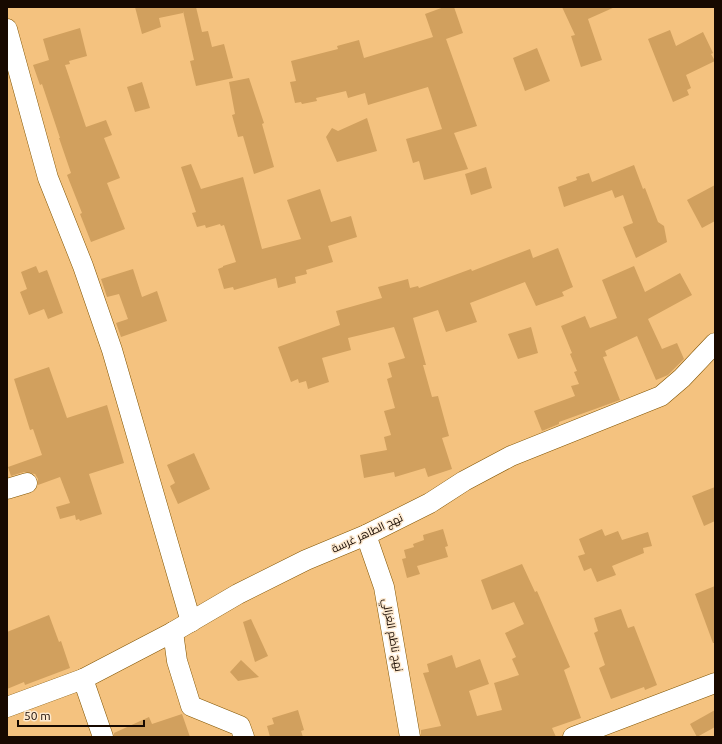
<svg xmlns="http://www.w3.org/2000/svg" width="722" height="744" font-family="Ubuntu,Cairo,sans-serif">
<rect width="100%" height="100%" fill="#f4c27f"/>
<g fill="#d1a05e">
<path d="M 135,7 L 196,7 L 202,32 L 208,31 L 212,47 L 224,44 L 233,78 L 196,86 L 190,61 L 194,60 L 183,11 L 183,13 L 159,18 L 161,27 L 142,34 Z"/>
<path d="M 444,7 L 454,7 L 463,33 L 446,39 L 477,126 L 454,133 L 468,169 L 424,180 L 419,161 L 413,163 L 406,139 L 442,129 L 428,87 L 368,105 L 365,93 L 348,98 L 346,91 L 316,98 L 317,101 L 302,104 L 301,102 L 295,103 L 290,82 L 296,81 L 291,61 L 338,49 L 337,46 L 359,40 L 364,58 L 433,37 L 425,14 Z"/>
<path d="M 562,7 L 615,7 L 588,19 L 602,60 L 581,67 L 571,36 L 575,35 Z"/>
<path d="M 80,28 L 87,56 L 69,61 L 70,64 L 65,65 L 86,127 L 106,120 L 112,135 L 104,138 L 120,178 L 107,183 L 125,229 L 91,242 L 80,214 L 82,213 L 67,175 L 71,173 L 59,138 L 60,138 L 42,84 L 40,85 L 33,65 L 49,60 L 43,39 Z"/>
<path d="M 670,30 L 676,46 L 703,32 L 713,53 L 711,54 L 715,61 L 686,75 L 691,88 L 687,90 L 689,95 L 673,102 L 648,39 Z"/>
<path d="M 537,48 L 550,81 L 525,91 L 513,58 Z"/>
<path d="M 249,78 L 264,123 L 262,124 L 274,167 L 254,174 L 243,136 L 238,137 L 232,115 L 235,114 L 229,82 Z"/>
<path d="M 142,82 L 150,108 L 135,112 L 127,87 Z"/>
<path d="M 367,118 L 377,151 L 337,162 L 326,137 L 332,128 L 338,131 Z"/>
<path d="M 191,164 L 201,189 L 243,177 L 262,249 L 301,239 L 287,200 L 320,189 L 331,222 L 351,216 L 357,237 L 328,246 L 333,262 L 306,270 L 307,274 L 295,277 L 296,283 L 278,288 L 276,278 L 234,290 L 233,287 L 224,289 L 218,269 L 223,267 L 223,266 L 236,262 L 224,225 L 221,226 L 220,224 L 206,228 L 205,225 L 197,227 L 192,213 L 196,212 L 181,167 Z"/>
<path d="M 634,165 L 643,189 L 645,188 L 658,222 L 664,226 L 667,242 L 636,258 L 623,227 L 633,223 L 623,195 L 615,198 L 612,190 L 564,207 L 558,187 L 577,180 L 576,177 L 589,173 L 592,182 Z"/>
<path d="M 486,167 L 492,188 L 471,195 L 465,174 Z"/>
<path d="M 715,185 L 715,221 L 702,228 L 687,200 Z"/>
<path d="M 558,248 L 573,287 L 562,292 L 564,296 L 536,306 L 525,282 L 470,303 L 477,322 L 446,332 L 438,310 L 413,318 L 426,365 L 423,365 L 432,397 L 438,396 L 449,436 L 442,438 L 452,469 L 428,477 L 425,468 L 395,477 L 394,472 L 364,478 L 360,455 L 387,450 L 384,437 L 391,435 L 384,411 L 395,408 L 387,379 L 392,377 L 388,363 L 405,358 L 394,327 L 348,338 L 351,350 L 322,358 L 329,382 L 308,389 L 306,381 L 299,383 L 298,379 L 291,382 L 278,347 L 340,325 L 336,311 L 382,298 L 378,287 L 408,279 L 410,288 L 418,286 L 419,288 L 471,269 L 472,271 L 530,249 L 533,258 Z"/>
<path d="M 36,266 L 39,273 L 47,270 L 63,313 L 48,319 L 44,309 L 29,315 L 20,292 L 27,289 L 21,272 Z"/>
<path d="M 634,266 L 645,292 L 680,273 L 692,295 L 648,319 L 662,349 L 677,343 L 684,359 L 668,375 L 656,380 L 637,336 L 605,351 L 607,356 L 603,357 L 620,400 L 559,422 L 559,424 L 542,431 L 534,411 L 575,396 L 571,386 L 579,384 L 574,372 L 577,371 L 570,354 L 572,353 L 561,326 L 585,316 L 590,328 L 617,318 L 602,280 Z"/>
<path d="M 133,269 L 142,297 L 157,291 L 167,321 L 121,337 L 116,323 L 128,319 L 119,294 L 107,297 L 101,279 Z"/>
<path d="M 531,327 L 538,353 L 518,359 L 508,334 Z"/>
<path d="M 49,367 L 67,418 L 107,405 L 124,463 L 89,474 L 102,514 L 80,521 L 79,519 L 76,520 L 75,515 L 60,519 L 56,507 L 70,503 L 60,477 L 38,485 L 38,479 L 35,474 L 24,472 L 11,476 L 8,467 L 42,455 L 33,429 L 30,430 L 14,379 Z"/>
<path d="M 194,453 L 210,489 L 178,504 L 170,486 L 175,483 L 167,465 Z"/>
<path d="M 715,487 L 715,521 L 704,526 L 692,496 Z"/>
<path d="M 443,529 L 448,546 L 445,547 L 448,557 L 417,566 L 420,574 L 407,578 L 402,559 L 406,558 L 404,550 L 414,547 L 413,544 L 424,540 L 423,535 Z"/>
<path d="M 602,529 L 605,536 L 618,531 L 622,540 L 648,532 L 652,546 L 643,548 L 644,553 L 612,566 L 616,575 L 597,582 L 591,568 L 584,571 L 578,556 L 585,554 L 579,539 Z"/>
<path d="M 522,564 L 535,592 L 537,591 L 570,667 L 564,670 L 581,718 L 552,728 L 556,737 L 421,737 L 421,730 L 441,726 L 423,673 L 429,672 L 427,664 L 452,655 L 456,668 L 480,659 L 489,684 L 469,691 L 477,716 L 502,710 L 494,683 L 519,675 L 512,659 L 516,657 L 505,633 L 524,624 L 514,602 L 492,610 L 481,580 Z"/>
<path d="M 715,586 L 715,643 L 713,643 L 695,594 Z"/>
<path d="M 621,609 L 628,628 L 634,626 L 657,685 L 645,690 L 644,687 L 611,699 L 599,668 L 605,665 L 594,633 L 598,631 L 594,618 Z"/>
<path d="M 49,615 L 59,642 L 61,641 L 70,668 L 25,685 L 24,682 L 7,689 L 7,632 Z"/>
<path d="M 251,619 L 268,656 L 255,662 L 243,622 Z"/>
<path d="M 241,660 L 259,677 L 238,681 L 230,672 Z"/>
<path d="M 298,710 L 304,730 L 301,731 L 303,737 L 270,737 L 267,726 L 274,724 L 272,718 Z"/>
<path d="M 715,710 L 715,727 L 697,737 L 690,724 Z"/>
<path d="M 182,714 L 190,737 L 114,737 L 114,733 L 149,717 L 152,724 Z"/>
</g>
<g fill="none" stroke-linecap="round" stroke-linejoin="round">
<g stroke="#815401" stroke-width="21">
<g id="minor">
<path d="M 7,29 L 48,178 L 83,266 L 112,350 L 191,622"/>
<path d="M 7,489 L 27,483"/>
<path d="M 366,535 L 384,587 L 410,737"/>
<path d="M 173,632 L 177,661 L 191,706 L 240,726 L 244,737"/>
<path d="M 83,679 L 103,737"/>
<path d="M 7,707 L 83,679 L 173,632 L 238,594 L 306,560 L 366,535 L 430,503 L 464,481 L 511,456 L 661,396 L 682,378 L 715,343"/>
<path d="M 573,737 L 715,683"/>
</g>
</g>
<use href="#minor" stroke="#fff" stroke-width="20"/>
</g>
<g text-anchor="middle" stroke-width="3" stroke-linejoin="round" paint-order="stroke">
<g font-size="11" fill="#170900" stroke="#fde9cf">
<text transform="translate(367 533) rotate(-25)" y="4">نهج الطاهر غرسة</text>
<text transform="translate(393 635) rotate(80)" y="4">نهج ناظم الغزالي</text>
</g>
</g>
<rect width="722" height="744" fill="none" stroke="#170900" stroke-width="16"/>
<path d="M18 720v6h126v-6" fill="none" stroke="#170900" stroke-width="2"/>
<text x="24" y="720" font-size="12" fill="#170900" stroke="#fde9cf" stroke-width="3" paint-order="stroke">50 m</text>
</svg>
